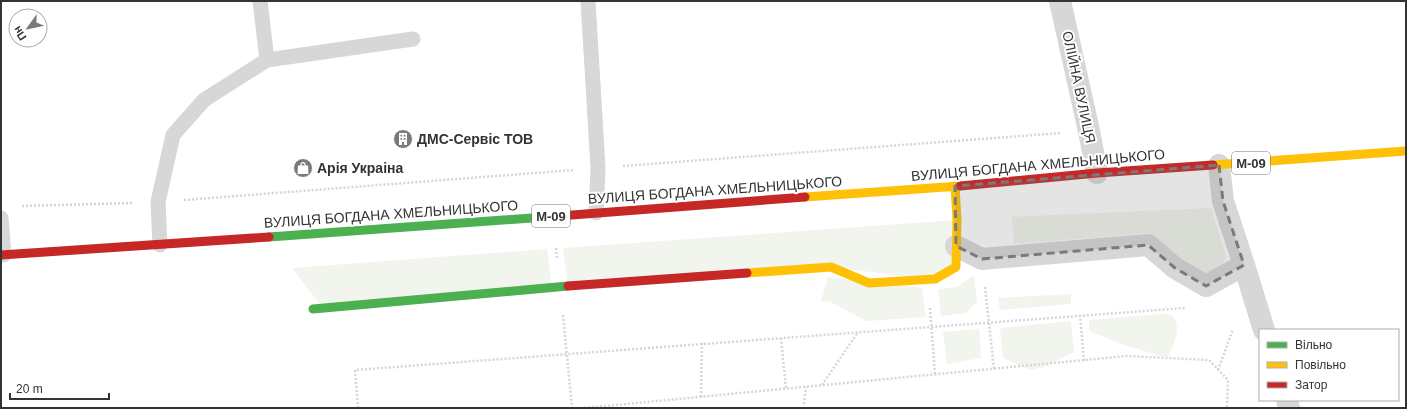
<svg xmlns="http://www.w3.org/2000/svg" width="1407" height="409" font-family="Helvetica,sans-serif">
<rect width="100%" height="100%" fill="#fff"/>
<g fill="#f1f5ed">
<path d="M 1211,208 L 1226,256 L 1221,269 L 1207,277 L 1195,270 L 1149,233 L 1014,244 L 1012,217 Z"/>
<path d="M 957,220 L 956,267 L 927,279 L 831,267 L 568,286 L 563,248 Z"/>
<path d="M 547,249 L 552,288 L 323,308 L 292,268 Z"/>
<path d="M 974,275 L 977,301 L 966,313 L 941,316 L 938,289 L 957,287 Z"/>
<path d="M 828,277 L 922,288 L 926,317 L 866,321 L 829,301 L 821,302 Z"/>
<path d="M 1071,294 L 1071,304 L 1000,310 L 998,298 Z"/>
<path d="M 1162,314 L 1172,315 C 1183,328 1173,344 1168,358 L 1121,344 L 1089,331 L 1089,320 Z"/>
<path d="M 1071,321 L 1074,352 L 1044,367 L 1030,370 L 1003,358 L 1000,328 Z"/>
<path d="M 979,329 L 981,358 L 947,364 L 943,332 Z"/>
</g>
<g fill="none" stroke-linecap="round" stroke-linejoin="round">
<g stroke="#d6d6d6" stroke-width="2.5" stroke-dasharray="2 2" stroke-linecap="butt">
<path d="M 623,166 L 1061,133"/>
<path d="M 184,200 L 574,170"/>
<path d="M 22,206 L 133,203"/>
<path d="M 556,248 L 557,258"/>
<path d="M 985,287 L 994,369"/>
<path d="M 930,308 L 935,374"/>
<path d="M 563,315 L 572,408"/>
<path d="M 1080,315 L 1084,361"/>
<path d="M 781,338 L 786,389"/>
<path d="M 1218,370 L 1233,329"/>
<path d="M 822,385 L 858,332"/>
<path d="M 701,397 L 702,343"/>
<path d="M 804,404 L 806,387"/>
<path d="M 358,408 L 355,370 L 1185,308"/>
<path d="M 584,408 L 1126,356 L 1209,360 L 1228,380 L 1227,408"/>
</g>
<g stroke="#d7d7d7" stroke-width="15">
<path d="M 260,1 L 267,60"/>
<path d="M 588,1 L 598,168 L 596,213"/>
<path d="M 1,218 L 4,255"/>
<path d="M 160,245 L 158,202 L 173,135 L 204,100 L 267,60 L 413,39"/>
</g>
<g stroke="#d7d7d7" stroke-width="22">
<path d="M 1060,1 L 1089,131 L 1097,173"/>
<path d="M 956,246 L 982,259 L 1148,245 L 1175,268 L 1206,286 L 1244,265 L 1223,201 L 1219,165"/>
<path d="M 1244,265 L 1264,330"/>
<path d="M 1287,400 L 1289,408"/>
</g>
<g stroke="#4caf50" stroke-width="9">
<path d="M 269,237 L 559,216"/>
<path d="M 313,309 L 568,286"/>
</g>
<g stroke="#ffc107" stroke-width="9">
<path d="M 1213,165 L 1406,151"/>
<path d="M 805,197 L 960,186"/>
<path d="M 747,273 L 831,267 L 869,283 L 935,279 L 956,267 L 957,220 L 955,186"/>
</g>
<g stroke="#c62828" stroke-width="9">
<path d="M 960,186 L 1097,173 L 1213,165"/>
<path d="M 559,216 L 805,197"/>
<path d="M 1,255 L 269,237"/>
<path d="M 568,286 L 747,273"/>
</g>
</g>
<path fill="#7a7a7a" fill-opacity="0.2" stroke="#7a7a7a" stroke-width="3" stroke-dasharray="8 5" stroke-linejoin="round" d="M 1219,165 L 1223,201 L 1244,265 L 1206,286 L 1175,268 L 1148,245 L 982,259 L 956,246 L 955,186 Z"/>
<defs>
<g id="building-disc" transform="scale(1)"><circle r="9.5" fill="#7a7a7a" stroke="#fff"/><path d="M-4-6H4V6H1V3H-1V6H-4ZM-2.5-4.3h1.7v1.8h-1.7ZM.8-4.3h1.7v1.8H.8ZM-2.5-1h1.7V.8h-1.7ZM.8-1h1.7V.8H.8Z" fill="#fff"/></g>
<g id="shop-disc" transform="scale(1)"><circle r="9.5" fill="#7a7a7a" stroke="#fff"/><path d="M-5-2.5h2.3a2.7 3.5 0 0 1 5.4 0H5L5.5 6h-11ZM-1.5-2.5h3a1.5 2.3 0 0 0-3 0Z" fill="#fff"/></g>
</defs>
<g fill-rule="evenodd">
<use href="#building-disc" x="403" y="139"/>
<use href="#shop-disc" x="303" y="168"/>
</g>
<g text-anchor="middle" stroke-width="4" stroke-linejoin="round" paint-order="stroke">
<g fill="#fff" stroke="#707070" stroke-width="1">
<rect x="1232" y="152" width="38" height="22" rx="3"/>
<rect x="532" y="205" width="38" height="22" rx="3"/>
</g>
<g font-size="13" font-weight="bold" fill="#333">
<text x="1251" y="168">М-09</text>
<text x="551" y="221">М-09</text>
</g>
<g font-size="14" fill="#333" stroke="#fff">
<text transform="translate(1079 87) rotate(78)" y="5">ОЛІЙНА ВУЛИЦЯ</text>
<text transform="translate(1038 165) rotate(-5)" y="5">ВУЛИЦЯ БОГДАНА ХМЕЛЬНИЦЬКОГО</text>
<text transform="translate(715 190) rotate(-4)" y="5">ВУЛИЦЯ БОГДАНА ХМЕЛЬНИЦЬКОГО</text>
<text transform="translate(391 214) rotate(-4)" y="5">ВУЛИЦЯ БОГДАНА ХМЕЛЬНИЦЬКОГО</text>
</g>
<g font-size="14" font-weight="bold" fill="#333" stroke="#fff" text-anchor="start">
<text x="417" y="144">ДМС-Сервіс ТОВ</text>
<text x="317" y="173">Арія Украіна</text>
</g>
</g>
<rect width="1407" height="409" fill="none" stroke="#333333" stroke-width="4"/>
<rect x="1259" y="329" width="140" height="72" fill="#ffffff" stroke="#adadad"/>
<rect x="1267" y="342" width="20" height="6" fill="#4caf50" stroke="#adadad"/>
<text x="1295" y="349" font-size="12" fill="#333333">Вільно</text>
<rect x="1267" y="362" width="20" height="6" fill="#ffc107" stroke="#adadad"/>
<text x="1295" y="369" font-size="12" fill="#333333">Повільно</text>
<rect x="1267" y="382" width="20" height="6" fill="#c62828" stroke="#adadad"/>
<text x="1295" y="389" font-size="12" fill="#333333">Затор</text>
<g transform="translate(28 28) rotate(237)"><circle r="19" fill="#ffffff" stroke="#adadad"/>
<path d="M0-3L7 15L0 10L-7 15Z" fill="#7a7a7a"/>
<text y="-6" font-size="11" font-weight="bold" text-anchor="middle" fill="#333333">Пн</text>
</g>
<path d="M10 393v6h99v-6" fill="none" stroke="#333333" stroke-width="2"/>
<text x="16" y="393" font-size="12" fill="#333333" stroke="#ffffff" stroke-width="3" paint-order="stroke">20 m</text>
</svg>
